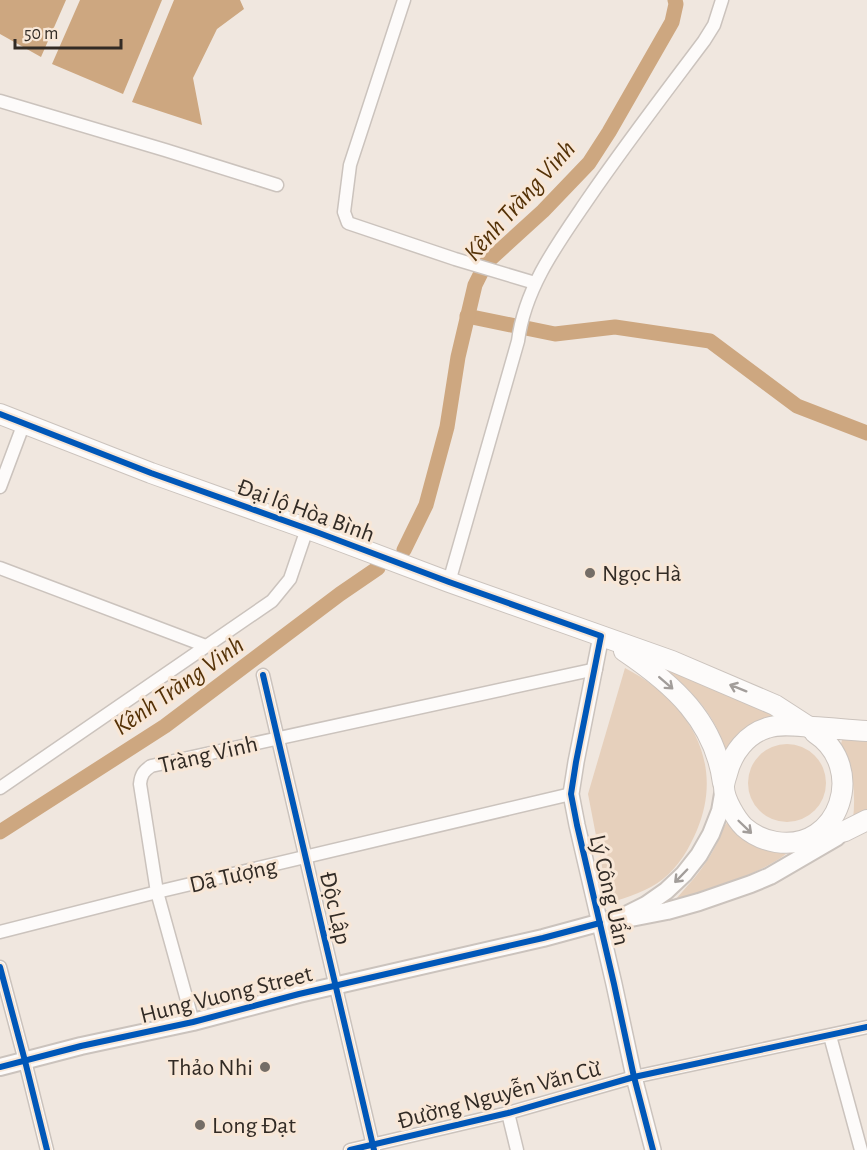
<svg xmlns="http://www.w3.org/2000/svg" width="867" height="1150" font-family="'Alegreya Sans',sans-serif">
<rect width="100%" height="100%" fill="#f0e7df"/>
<g fill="#e6d0bc">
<path d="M 625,668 C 687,700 726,761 697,830 C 689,849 679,866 663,879 C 648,891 628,897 609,903 L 588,794 Z"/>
<path d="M 665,669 L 671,669 L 776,714 L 757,723 L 727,751 L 723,749 C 721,743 720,736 718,731 C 707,706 685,685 665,669 Z"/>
<path d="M 847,739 L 867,741 L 867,811 L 853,819 C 856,794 853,766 841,744 L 842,740 Z"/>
<circle cx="787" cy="783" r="39"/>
<path d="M 730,820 L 760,845 L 786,854 C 777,861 767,866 757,871 C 731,883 704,891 676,899 C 690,883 704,868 714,849 C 720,839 721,827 730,820 Z"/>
</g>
<g fill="#cda780">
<path d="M 0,0 L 66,0 L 41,57 L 0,34 Z"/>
<path d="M 80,0 L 162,0 L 123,94 L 52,64 Z"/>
<path d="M 174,0 L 240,0 L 244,9 L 217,29 L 193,78 L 202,125 L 132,102 Z"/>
</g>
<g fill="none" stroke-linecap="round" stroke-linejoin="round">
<g stroke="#cda780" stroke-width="15">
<path d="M 467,316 L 555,334 L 615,327 L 710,341 L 797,406 L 867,433"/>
<path d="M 404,550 L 426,505 L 447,427 L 458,357 L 475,285 L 486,263 L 543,211 L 589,163 L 609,132 L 672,22 L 676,4 L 675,0"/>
<path d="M 0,832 L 165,726 L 340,594 L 378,568"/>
</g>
<g stroke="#cbc3bd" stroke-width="15">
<g id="minor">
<path d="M 404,0 L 350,165 L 344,212 L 348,223 L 455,259 L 535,283"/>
<path d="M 0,101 L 165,150 L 277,185"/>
<path d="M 0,487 L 24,423"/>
<path d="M 0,568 L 206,646"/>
<path d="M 449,582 L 518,341 C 525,287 558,243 588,199 C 625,145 665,93 704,41 L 714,25 L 722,0"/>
<path d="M 263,675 L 374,1150"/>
<path d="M 0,788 L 272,601 L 290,579 L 307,529"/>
<path d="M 0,932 L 157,892 L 571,794"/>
<path d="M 0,967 L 25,1061 L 47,1150"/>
<path d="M 193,1022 L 157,892 L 140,784 C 141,774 144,771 151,766 L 596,669"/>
<path d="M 830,1036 L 861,1150"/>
<path d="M 508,1113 L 517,1150"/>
<path d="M 350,1150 L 508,1113 L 634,1077 L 867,1027"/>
</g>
</g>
<g stroke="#cbc3bd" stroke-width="18">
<path id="tertiary" d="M 601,636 L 576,762 L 571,794 L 577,825 L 614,984 L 634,1077 L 653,1150"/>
</g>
<g stroke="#cbc3bd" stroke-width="20">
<g id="secondary">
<path d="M 631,918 L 667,911 L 699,902 L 751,884 L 770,876 L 837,837"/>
<path d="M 0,1067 L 81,1046 L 193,1022 L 299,994 L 543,938 L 624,916 L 646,905 L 666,891 L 684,874 L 699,855 L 711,834 L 720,811 L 724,788"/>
</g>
</g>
<g stroke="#cbc3bd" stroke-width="22">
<g id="trunk">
<path d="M 0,414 L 151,473 L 319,533 L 449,582 L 672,661 L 775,705 L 809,727 L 824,739"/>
<path d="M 624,651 C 673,684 715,721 723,783"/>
<path d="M 815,733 C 867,767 840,852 776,842 C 764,840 753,835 744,827 C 736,819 724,799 724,787 C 724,783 726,777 727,774 C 732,753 747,734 767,728 C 781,723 798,726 813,727 C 831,728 849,730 867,731"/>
<path d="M 815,839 L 845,831 L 867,820"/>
</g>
</g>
<use href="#minor" stroke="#fdfbfa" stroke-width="12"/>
<use href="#tertiary" stroke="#fdfbfa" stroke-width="15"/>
<use href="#secondary" stroke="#fdfbfa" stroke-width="16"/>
<use href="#trunk" stroke="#fdfbfa" stroke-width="20"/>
<g stroke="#f8e7d7" stroke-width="10">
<g id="cycleway">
<path d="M 0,414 L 151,473 L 319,533 L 449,582 L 601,636 L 576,762 L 571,794 L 577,825 L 614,984 L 634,1077 L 653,1150"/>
<path d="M 263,675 L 374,1150"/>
<path d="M 0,967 L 25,1061 L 47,1150"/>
<path d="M 0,1067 L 81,1046 L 193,1022 L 299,994 L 543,938 L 600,923"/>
<path d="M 350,1150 L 508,1113 L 634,1077 L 867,1027"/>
</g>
</g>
<use href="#cycleway" stroke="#0057b8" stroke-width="6"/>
</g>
<defs><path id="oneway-shaft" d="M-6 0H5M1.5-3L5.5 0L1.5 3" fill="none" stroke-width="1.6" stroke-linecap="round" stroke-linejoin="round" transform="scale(1.5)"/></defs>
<g stroke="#a29d9a">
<use href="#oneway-shaft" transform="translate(666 683) rotate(41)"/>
<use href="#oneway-shaft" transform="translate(738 688) rotate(-158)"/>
<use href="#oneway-shaft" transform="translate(745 827) rotate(44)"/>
<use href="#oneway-shaft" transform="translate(681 876) rotate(134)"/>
</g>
<g fill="#746d66" stroke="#f8e7d7" stroke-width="2">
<circle cx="590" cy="573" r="6"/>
<circle cx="265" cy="1067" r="6"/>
<circle cx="200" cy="1125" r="6"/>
</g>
<g text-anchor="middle" stroke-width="6" stroke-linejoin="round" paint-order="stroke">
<g font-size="24" fill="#322b25" stroke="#f8e7d7">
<text transform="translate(306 510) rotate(20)" y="8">Đại lộ Hòa Bình</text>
<text transform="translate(208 754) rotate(-13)" y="8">Tràng Vinh</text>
<text transform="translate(233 875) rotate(-13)" y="8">Dã Tượng</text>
<text transform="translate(610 890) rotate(77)" y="8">Lý Công Uẩn</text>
<text transform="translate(336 908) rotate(77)" y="8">Độc Lập</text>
<text transform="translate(226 994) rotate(-14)" y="8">Hung Vuong Street</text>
<text transform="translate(499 1094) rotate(-15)" y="8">Đường Nguyễn Văn Cừ</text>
</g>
<g font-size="24" fill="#322b25" stroke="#f8e7d7" text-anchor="start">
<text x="602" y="581">Ngọc Hà</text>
<text x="253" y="1075" text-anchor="end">Thảo Nhi</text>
<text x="212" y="1133">Long Đạt</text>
</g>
<g font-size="26" font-style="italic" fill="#553207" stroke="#f8e7d7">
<text transform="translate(519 200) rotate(-48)" y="9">Kênh Tràng Vinh</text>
<text transform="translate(178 685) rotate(-35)" y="9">Kênh Tràng Vinh</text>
</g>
</g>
<path d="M15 39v9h106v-9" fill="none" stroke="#322b25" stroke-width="3"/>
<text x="24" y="39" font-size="18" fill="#322b25" stroke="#f8e7d7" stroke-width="4.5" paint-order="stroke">50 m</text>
</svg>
